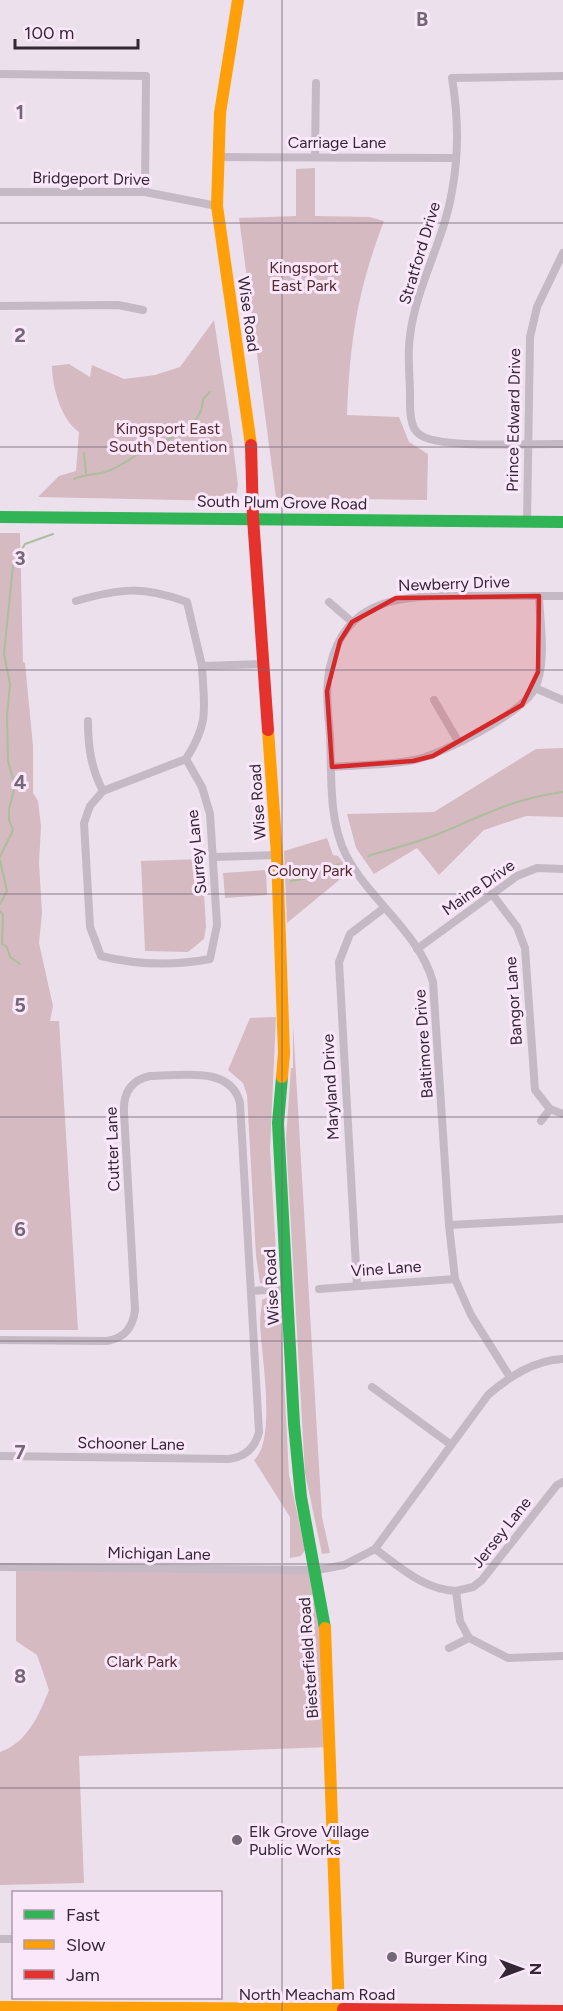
<svg xmlns="http://www.w3.org/2000/svg" width="563" height="2011" font-family="Figtree,sans-serif">
<rect width="100%" height="100%" fill="#ece0ec"/>
<g fill="#d5bac2">
<path d="M 315,168 L 315,216 L 369,217 L 384,221 C 357,292 350,340 347,415 L 399,417 L 409,442 L 428,454 L 427,500 L 276,498 L 239,218 L 296,216 L 296,169 Z"/>
<path d="M 214,320 L 232,437 L 238,485 L 236,495 L 225,501 L 38,497 L 59,476 L 76,471 L 79,432 C 61,420 52,386 52,366 L 69,364 L 90,377 L 92,365 L 124,379 L 155,375 L 180,367 Z"/>
<path d="M 0,533 L 20,533 L 23,662 L 25,663 L 33,746 L 33,793 L 38,801 L 41,826 L 39,863 L 42,913 L 39,943 L 53,1006 L 50,1021 L 59,1021 L 78,1330 L 0,1330 Z"/>
<path d="M 563,748 L 563,817 L 526,816 L 484,830 L 439,875 L 417,848 L 374,874 L 356,848 L 347,814 L 434,812 L 536,749 Z"/>
<path d="M 327,838 L 333,855 L 338,856 L 345,865 L 341,871 L 344,876 L 287,923 L 284,851 Z"/>
<path d="M 202,859 L 206,927 L 204,939 L 188,952 L 145,951 L 141,861 Z"/>
<path d="M 266,870 L 267,895 L 225,898 L 223,873 Z"/>
<path d="M 276,1017 L 270,1149 L 277,1271 L 275,1282 L 268,1285 L 260,1283 L 256,1256 L 247,1095 L 243,1083 L 228,1070 L 250,1018 Z"/>
<path d="M 293,1024 L 322,1517 L 330,1553 L 322,1554 L 305,1473 L 286,1139 L 291,1068 L 293,1068 Z"/>
<path d="M 268,1297 L 276,1299 L 280,1306 L 289,1475 L 305,1550 L 301,1556 L 290,1558 L 290,1517 L 254,1460 C 277,1440 261,1353 260,1323 C 260,1315 262,1307 262,1300 Z"/>
<path d="M 16,1567 L 317,1570 L 330,1747 L 79,1756 L 84,1883 L 0,1885 L 0,1752 C 27,1743 39,1715 49,1690 L 37,1655 L 16,1641 Z"/>
</g>
<g fill="none" stroke-linecap="round" stroke-linejoin="round">
<g stroke="#acbe9b" stroke-width="2">
<path d="M 84,453 L 86,473"/>
<path d="M 74,479 C 85,474 94,475 105,472 C 118,468 128,460 138,454 C 161,441 203,431 203,399 L 210,392"/>
<path d="M 368,856 C 395,848 423,841 448,830 C 489,812 518,798 563,792"/>
<path d="M 0,857 L 13,830 L 9,820 L 9,809 L 15,786 L 8,761 L 7,716 L 10,684 L 4,654 L 13,565 L 25,544 L 53,534"/>
<path d="M 0,860 L 7,891 L 0,904"/>
<path d="M 291,881 L 303,879 L 339,864"/>
<path d="M 0,911 L 3,915 L 2,944 L 7,947 L 10,957 L 20,964"/>
</g>
<g stroke="#c6b9c6" stroke-width="8">
<path d="M 0,74 L 146,76 L 145,192"/>
<path d="M 563,76 L 452,78 C 458,114 459,154 452,191 C 444,241 416,286 410,336 C 407,355 410,376 410,395 C 410,406 409,427 419,434 C 438,450 534,443 563,444"/>
<path d="M 217,157 L 456,158"/>
<path d="M 315,157 L 316,83"/>
<path d="M 0,192 L 145,192 L 217,206"/>
<path d="M 0,306 L 118,305 L 143,310"/>
<path d="M 527,522 L 530,337 L 537,307 L 563,253"/>
<path d="M 76,601 C 121,588 143,586 187,602 L 202,666"/>
<path d="M 329,602 L 352,622"/>
<path d="M 535,688 L 563,700"/>
<path d="M 434,700 L 458,741"/>
<path d="M 88,721 C 88,747 91,768 103,791"/>
<path d="M 186,759 L 202,787 L 210,814 L 217,925 L 210,959 C 173,966 137,965 101,956 L 90,927 L 84,823 L 90,806 L 103,791 Z"/>
<path d="M 186,759 C 210,722 204,707 202,666 L 264,664"/>
<path d="M 332,767 C 359,765 388,765 414,760 C 441,755 523,713 535,688 C 547,662 540,624 539,596"/>
<path d="M 214,857 L 277,855"/>
<path d="M 492,894 L 517,927 L 525,948 L 535,1090 L 550,1109 L 563,1114"/>
<path d="M 417,949 L 517,876 L 537,868 L 563,869"/>
<path d="M 541,1121 L 550,1109"/>
<path d="M 449,1225 L 563,1219"/>
<path d="M 357,1285 L 339,962 L 350,934 L 384,908"/>
<path d="M 319,1289 L 455,1279"/>
<path d="M 251,1291 L 287,1289"/>
<path d="M 0,1340 L 107,1341 C 125,1338 133,1327 135,1310 L 124,1112 C 123,1093 131,1080 150,1076 C 180,1076 231,1065 240,1103 L 259,1432 C 255,1448 245,1457 229,1459 L 0,1456"/>
<path d="M 510,1377 L 471,1315 L 455,1279 L 449,1225 L 433,982 C 419,932 369,900 346,855 C 328,819 332,774 330,735 C 328,712 325,689 330,667 C 346,594 408,596 468,596 C 499,596 531,596 563,596"/>
<path d="M 372,1387 L 450,1444"/>
<path d="M 375,1549 C 400,1567 424,1590 456,1591 L 460,1621 L 469,1638 L 508,1658 L 563,1656"/>
<path d="M 0,1567 L 317,1570 L 344,1565 L 375,1549 L 488,1395 C 509,1377 534,1360 563,1359"/>
<path d="M 456,1591 L 473,1587 L 482,1580 L 557,1485 L 563,1482"/>
<path d="M 449,1648 L 469,1638"/>
<path d="M 0,1939 L 14,1939"/>
</g>
<g stroke="#30b455" stroke-width="12">
<path d="M 0,517 L 563,522"/>
<path d="M 282,1077 L 278,1123 L 294,1424 L 301,1497 L 325,1628"/>
</g>
<g stroke="#ff9f0a" stroke-width="12">
<path d="M 238,0 L 220,113 L 217,206 L 251,445"/>
<path d="M 268,730 L 277,855 L 284,1053 L 282,1077"/>
<path d="M 325,1628 L 339,2011"/>
<path d="M 0,2007 L 343,2009"/>
</g>
<g stroke="#e5322d" stroke-width="12">
<path d="M 251,445 L 253,518 L 268,730"/>
<path d="M 343,2009 L 563,2011"/>
</g>
</g>
<path fill="#d62828" fill-opacity="0.2" stroke="#d62828" stroke-width="4.5" stroke-linejoin="round" d="M 539,596 L 538,672 L 522,705 L 433,756 L 413,761 L 332,767 L 327,691 L 340,641 L 352,622 L 396,598 Z"/>
<path fill="none" stroke="#746876" stroke-width="1.5" stroke-opacity="0.55" d="M 282,0 L 282,2011M 0,223 L 563,223M 0,447 L 563,447M 0,670 L 563,670M 0,894 L 563,894M 0,1117 L 563,1117M 0,1341 L 563,1341M 0,1564 L 563,1564M 0,1788 L 563,1788"/>
<g fill="#746876" stroke="#fae7f9" stroke-width="2">
<circle cx="237" cy="1840" r="6"/>
<circle cx="392" cy="1957" r="6"/>
</g>
<g text-anchor="middle" stroke-width="6" stroke-linejoin="round" paint-order="stroke">
<g font-size="16" fill="#342736" stroke="#fae7f9">
<text x="337" y="148">Carriage Lane</text>
<text transform="translate(91 178) rotate(1)" y="6">Bridgeport Drive</text>
<text transform="translate(419 253) rotate(-73)" y="6">Stratford Drive</text>
<text transform="translate(249 314) rotate(82)" y="6">Wise Road</text>
<text transform="translate(513 420) rotate(-89)" y="6">Prince Edward Drive</text>
<text transform="translate(282 502) rotate(1)" y="6">South Plum Grove Road</text>
<text transform="translate(454 583) rotate(-2)" y="6">Newberry Drive</text>
<text transform="translate(257 802) rotate(-94)" y="6">Wise Road</text>
<text transform="translate(196 852) rotate(-96)" y="6">Surrey Lane</text>
<text transform="translate(478 887) rotate(-35)" y="6">Maine Drive</text>
<text transform="translate(513 1001) rotate(-94)" y="6">Bangor Lane</text>
<text transform="translate(423 1044) rotate(-94)" y="6">Baltimore Drive</text>
<text transform="translate(330 1087) rotate(-93)" y="6">Maryland Drive</text>
<text transform="translate(112 1149) rotate(-92)" y="6">Cutter Lane</text>
<text transform="translate(386 1268) rotate(-4)" y="6">Vine Lane</text>
<text transform="translate(271 1287) rotate(-93)" y="6">Wise Road</text>
<text transform="translate(131 1443) rotate(1)" y="6">Schooner Lane</text>
<text transform="translate(501 1532) rotate(-52)" y="6">Jersey Lane</text>
<text transform="translate(159 1553) rotate(1)" y="6">Michigan Lane</text>
<text transform="translate(308 1658) rotate(-94)" y="6">Biesterfield Road</text>
<text x="317" y="2000">North Meacham Road</text>
</g>
<g font-size="16" fill="#552a2f" stroke="#fae7f9">
<text x="304" y="273">Kingsport<tspan x="304" dy="18">East Park</tspan></text>
<text x="168" y="434">Kingsport East<tspan x="168" dy="18">South Detention</tspan></text>
<text x="310" y="876">Colony Park</text>
<text x="142" y="1667">Clark Park</text>
</g>
<g font-size="16" fill="#342736" stroke="#fae7f9" text-anchor="start">
<text x="249" y="1837">Elk Grove Village<tspan x="249" dy="18">Public Works</tspan></text>
<text x="404" y="1963">Burger King</text>
</g>
</g>
<g font-size="20" text-anchor="middle" font-weight="bold" fill="#746876" stroke="#fae7f9" stroke-width="6" stroke-linejoin="round" paint-order="stroke">
<text x="422" y="26">B</text>
<text x="20" y="119">1</text>
<text x="20" y="342">2</text>
<text x="20" y="565">3</text>
<text x="20" y="789">4</text>
<text x="20" y="1012">5</text>
<text x="20" y="1236">6</text>
<text x="20" y="1459">7</text>
<text x="20" y="1683">8</text>
</g>
<rect x="12" y="1891" width="210" height="108" fill="#fae7f9" stroke="#ab9aab" stroke-width="1.5"/>
<rect x="24" y="1910" width="30" height="9" fill="#30b455" stroke="#ab9aab" stroke-width="1.5"/>
<text x="66" y="1921" font-size="18" fill="#342736">Fast</text>
<rect x="24" y="1940" width="30" height="9" fill="#ff9f0a" stroke="#ab9aab" stroke-width="1.5"/>
<text x="66" y="1951" font-size="18" fill="#342736">Slow</text>
<rect x="24" y="1970" width="30" height="9" fill="#e5322d" stroke="#ab9aab" stroke-width="1.5"/>
<text x="66" y="1981" font-size="18" fill="#342736">Jam</text>
<g transform="translate(521 1969) rotate(90)" stroke="#fae7f9" stroke-width="4.5" paint-order="stroke">
<path d="M0-4.5L10 22L0 15L-10 22Z" fill="#342736"/>
<text y="-9" font-size="16" font-weight="bold" text-anchor="middle" fill="#342736">N</text>
</g>
<path d="M15 39v9h123v-9" fill="none" stroke="#342736" stroke-width="3"/>
<text x="24" y="39" font-size="18" fill="#342736" stroke="#fae7f9" stroke-width="4.5" paint-order="stroke">100 m</text>
</svg>
